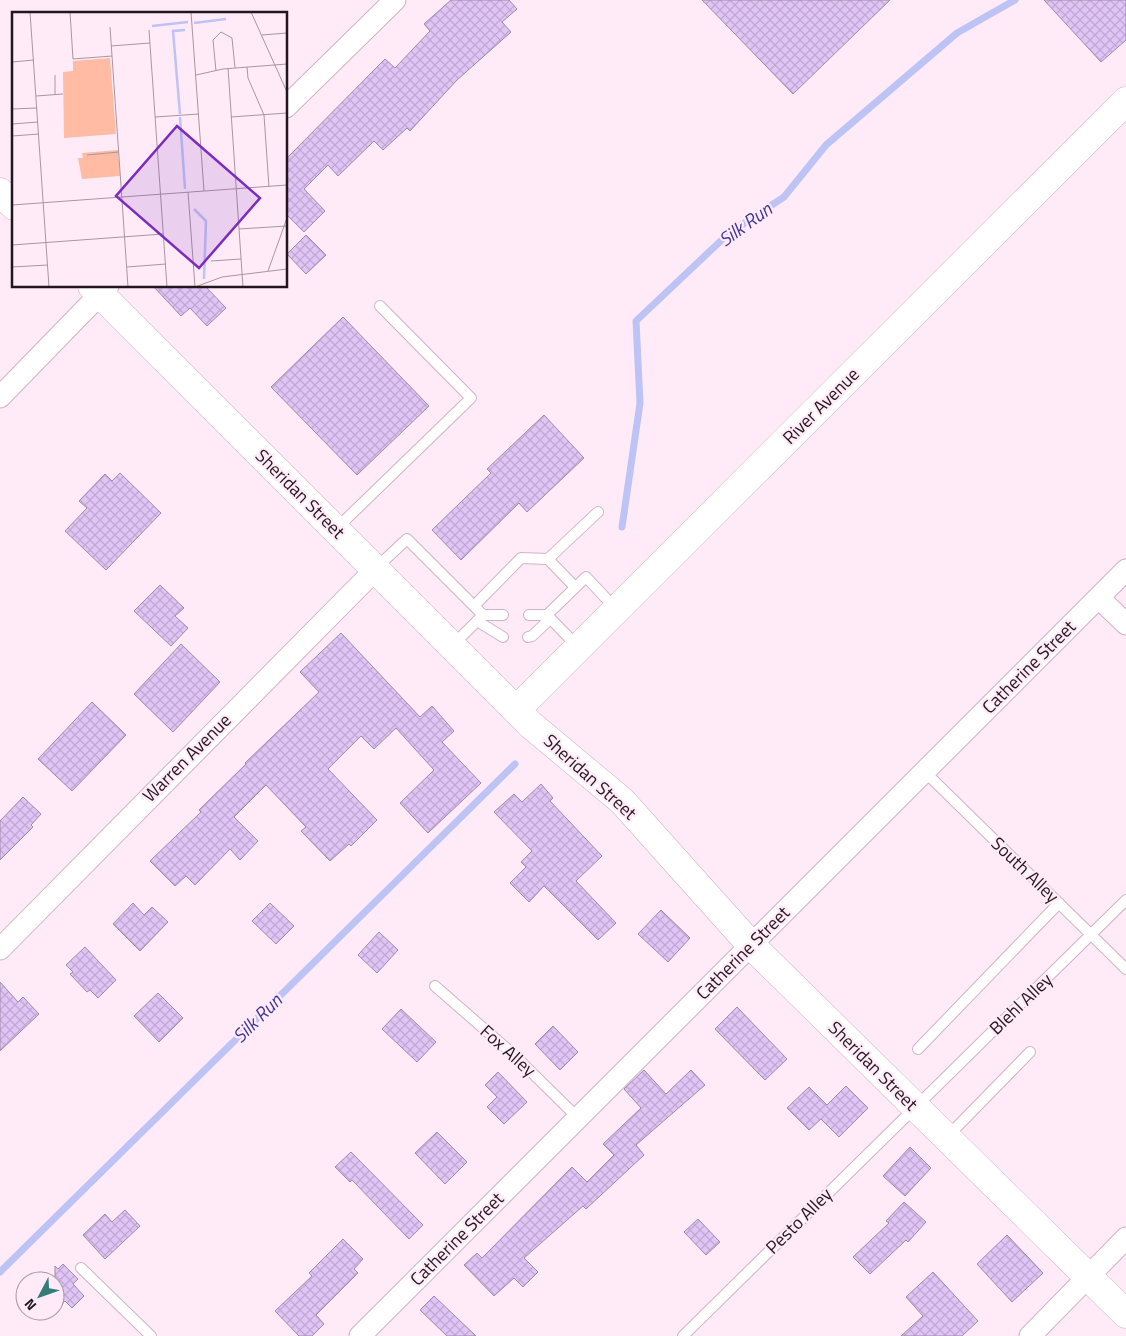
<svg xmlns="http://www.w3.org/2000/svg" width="1126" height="1336" font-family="'Titillium Web',sans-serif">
<defs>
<pattern id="building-cross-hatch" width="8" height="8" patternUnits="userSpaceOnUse" patternTransform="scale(1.25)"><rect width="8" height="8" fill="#e0c4f5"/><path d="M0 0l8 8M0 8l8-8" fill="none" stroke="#c0a8d2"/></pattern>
</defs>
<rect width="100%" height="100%" fill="#ffebf7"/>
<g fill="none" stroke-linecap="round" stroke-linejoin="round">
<g stroke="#bec3f6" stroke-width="7">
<path d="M 622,527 L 640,403 L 636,321 L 728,234 L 784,197 L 826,145 L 957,33 L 1015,0"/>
<path d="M 0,1272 L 515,764"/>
</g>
</g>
<g fill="url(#building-cross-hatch)" stroke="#9c8ca8">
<path d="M 451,0 L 509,0 L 517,9 L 502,22 L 511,32 L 457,80 L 410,131 L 407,128 L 383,150 L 374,141 L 338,176 L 328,165 L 304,189 L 325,211 L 304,232 L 286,214 L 286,159 L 385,59 L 395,68 L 430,31 L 424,24 Z"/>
<path d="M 702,0 L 890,0 L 793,94 Z"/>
<path d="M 1044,0 L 1126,0 L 1126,40 L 1101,62 Z"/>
<path d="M 306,235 L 326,255 L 306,274 L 287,254 Z"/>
<path d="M 153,286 L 205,286 L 226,308 L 207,326 L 190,308 L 181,316 Z"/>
<path d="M 343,317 L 429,406 L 357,475 L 271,387 Z"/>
<path d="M 544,415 L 584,458 L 527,512 L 519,503 L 461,560 L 432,530 L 491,473 L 487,469 Z"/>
<path d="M 120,473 L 161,513 L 106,570 L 65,531 L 87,508 L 79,501 L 105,474 L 112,481 Z"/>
<path d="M 160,585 L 184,608 L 175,616 L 188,628 L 171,646 L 134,611 Z"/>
<path d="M 341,633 L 420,717 L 432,706 L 454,731 L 442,742 L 481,783 L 428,833 L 400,803 L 434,770 L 396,728 L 374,749 L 361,736 L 328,769 L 377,820 L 351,846 L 349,844 L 330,861 L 301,831 L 306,827 L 266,785 L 234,817 L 258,841 L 240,860 L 230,849 L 195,885 L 186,876 L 175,886 L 150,861 L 201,812 L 199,810 L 246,764 L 245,763 L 319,692 L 300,672 Z"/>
<path d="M 181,644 L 220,682 L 173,732 L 134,694 Z"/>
<path d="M 92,702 L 126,735 L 72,791 L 38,759 Z"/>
<path d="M 541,784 L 553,798 L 550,801 L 602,856 L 576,881 L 616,923 L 598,940 L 544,886 L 529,902 L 510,883 L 526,867 L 521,862 L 532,851 L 494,812 L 514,794 L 522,802 Z"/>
<path d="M 23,797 L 41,814 L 31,825 L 33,827 L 0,860 L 0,821 Z"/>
<path d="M 133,903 L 144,915 L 152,907 L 168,922 L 140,951 L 113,924 Z"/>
<path d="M 270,903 L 294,926 L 276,944 L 252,921 Z"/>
<path d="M 661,910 L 690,938 L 668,962 L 638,934 Z"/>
<path d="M 379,932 L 398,950 L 377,973 L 358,955 Z"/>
<path d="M 85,947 L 116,980 L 98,998 L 90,990 L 87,992 L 70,974 L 73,972 L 66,965 Z"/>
<path d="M 0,982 L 18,1002 L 23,997 L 39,1014 L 0,1051 Z"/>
<path d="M 158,993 L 183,1018 L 159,1042 L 134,1016 Z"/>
<path d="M 737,1007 L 787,1059 L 765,1080 L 715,1029 Z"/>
<path d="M 401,1009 L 436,1042 L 417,1062 L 382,1029 Z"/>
<path d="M 553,1026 L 578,1052 L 560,1070 L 535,1044 Z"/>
<path d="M 644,1070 L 666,1094 L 691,1070 L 705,1085 L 636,1145 L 644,1155 L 586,1209 L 583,1206 L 524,1258 L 538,1272 L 523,1287 L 514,1278 L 494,1296 L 464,1265 L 477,1253 L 482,1258 L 572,1167 L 587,1182 L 614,1155 L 603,1144 L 641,1108 L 624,1089 Z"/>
<path d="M 498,1072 L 527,1102 L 504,1124 L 487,1107 L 497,1097 L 485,1085 Z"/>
<path d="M 846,1086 L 868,1108 L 839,1137 L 821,1119 L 809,1130 L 787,1108 L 809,1087 L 827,1105 Z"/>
<path d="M 437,1132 L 467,1162 L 445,1184 L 415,1153 Z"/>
<path d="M 910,1147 L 931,1168 L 905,1196 L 883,1176 Z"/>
<path d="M 351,1152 L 423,1225 L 409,1239 L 352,1180 L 350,1182 L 335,1167 Z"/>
<path d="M 904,1202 L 926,1222 L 908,1242 L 906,1240 L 870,1274 L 853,1257 L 889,1223 L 886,1221 Z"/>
<path d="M 125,1210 L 140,1226 L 105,1259 L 83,1235 L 105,1214 L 112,1222 Z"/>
<path d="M 698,1219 L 720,1242 L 706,1255 L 684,1232 Z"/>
<path d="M 1007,1235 L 1043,1273 L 1012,1302 L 977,1264 Z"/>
<path d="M 343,1239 L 363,1259 L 354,1269 L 358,1273 L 316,1315 L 324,1324 L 312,1336 L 299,1336 L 275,1311 L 312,1276 L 309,1273 Z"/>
<path d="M 63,1264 L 78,1279 L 73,1284 L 84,1296 L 72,1308 L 65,1301 L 55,1311 L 55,1266 L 58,1269 Z"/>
<path d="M 933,1272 L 978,1321 L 962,1336 L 901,1336 L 923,1316 L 906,1297 Z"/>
<path d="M 434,1296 L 476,1336 L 447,1336 L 420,1310 Z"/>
</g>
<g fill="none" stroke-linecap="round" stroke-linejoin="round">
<g stroke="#d2b2c6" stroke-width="12">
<g id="lane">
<path d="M 337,528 L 471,398 L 380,306"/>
<path d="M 548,559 L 575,587"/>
<path d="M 376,568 L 407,539 L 483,615 L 453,645"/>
<path d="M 474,606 L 521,558 L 548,559 L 598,512"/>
<path d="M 483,615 L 503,615"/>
<path d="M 529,615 L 547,615"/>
<path d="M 477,621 L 503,637"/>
<path d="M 528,637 L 532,636 L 550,619"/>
<path d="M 578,647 L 547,615 L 586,577 L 616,609"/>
<path d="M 925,772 L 1126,969"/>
<path d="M 435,986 L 514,1055 L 578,1118"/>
<path d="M 918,1049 L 1059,903"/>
<path d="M 947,1137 L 1030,1052"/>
<path d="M 81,1268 L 151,1336"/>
<path d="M 683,1336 L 1126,900"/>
</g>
</g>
<g stroke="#d2b2c6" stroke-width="23">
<g id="street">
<path d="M 286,107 L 395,0"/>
<path d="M 0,397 L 108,286"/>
<path d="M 1099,598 L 1126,624"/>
<path d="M 0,949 L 376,569"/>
<path d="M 360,1336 L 1126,570"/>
<path d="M 1030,1336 L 1126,1238"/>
</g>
</g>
<g stroke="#d2b2c6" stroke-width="29">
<g id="secondary">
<path d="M 0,192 L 14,206"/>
<path d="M 92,286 L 531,725 L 622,801 L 751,945 L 1126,1314"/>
<path d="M 516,710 L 1126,101"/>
</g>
</g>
<use href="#lane" stroke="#fff" stroke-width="10"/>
<use href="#street" stroke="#fff" stroke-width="21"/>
<use href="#secondary" stroke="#fff" stroke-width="28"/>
</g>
<g text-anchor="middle" stroke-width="4.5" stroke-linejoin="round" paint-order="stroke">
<g font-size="18" fill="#22161e" stroke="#ffebf7">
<text transform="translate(821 406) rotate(-45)" y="6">River Avenue</text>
<text transform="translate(300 494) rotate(45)" y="6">Sheridan Street</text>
<text transform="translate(1029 667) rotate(-45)" y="6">Catherine Street</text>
<text transform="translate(187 758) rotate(-45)" y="6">Warren Avenue</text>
<text transform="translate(590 777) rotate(42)" y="6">Sheridan Street</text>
<text transform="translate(1025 870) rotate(44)" y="6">South Alley</text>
<text transform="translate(743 953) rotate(-45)" y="6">Catherine Street</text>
<text transform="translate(1021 1004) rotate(-44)" y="6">Blehl Alley</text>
<text transform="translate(508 1051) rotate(42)" y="6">Fox Alley</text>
<text transform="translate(873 1066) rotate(45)" y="6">Sheridan Street</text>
<text transform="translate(799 1221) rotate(-45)" y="6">Pesto Alley</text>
<text transform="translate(457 1239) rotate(-45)" y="6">Catherine Street</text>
</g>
<g font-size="19" font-style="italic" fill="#3e3796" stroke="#ffebf7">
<text transform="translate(745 224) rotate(-36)" y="7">Silk Run</text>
<text transform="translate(257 1018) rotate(-45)" y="7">Silk Run</text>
</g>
</g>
<g transform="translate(12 12)">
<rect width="275" height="275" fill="#ffebf7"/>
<path d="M 106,138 L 108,164 L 70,167 L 66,146 L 71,146 L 70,141 Z" fill="#ffbba3"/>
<path d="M 98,46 L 104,122 L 52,126 L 51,60 L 61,59 L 61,49 Z" fill="#ffbba3"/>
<path fill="none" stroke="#bec3f6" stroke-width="2.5" d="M 182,11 L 214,7M 140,14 L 176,10M 168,102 L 161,19 L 173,18M 168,105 L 173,177M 182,197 L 194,209 L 192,267"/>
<path fill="none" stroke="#a796a0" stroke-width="1" d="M 18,0 L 37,275M 58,0 L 61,47 L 100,44M 179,0 L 192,179M 239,0 L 275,80M 98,15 L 116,275M 137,18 L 155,275M 250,23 L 275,21M 99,34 L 138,31M 0,50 L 22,48M 235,55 L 236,66 L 252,103 L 257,175M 216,56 L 231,275M 204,59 L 201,28 L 209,20 L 220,26 L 223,56M 43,63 L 43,83M 184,63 L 211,57 L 275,52M 24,84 L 51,82M 0,97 L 25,96M 143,105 L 187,102M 219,105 L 275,101M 0,112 L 26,110M 0,124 L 27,122M 75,143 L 107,140M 176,180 L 183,275M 0,193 L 275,173M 227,217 L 275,214M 0,233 L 151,222M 199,249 L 229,247M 0,255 L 36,253M 115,255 L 154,252M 256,259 L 275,206M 183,275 L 210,265 L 275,257"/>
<path fill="#7b2cbf" fill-opacity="0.15" stroke="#7b2cbf" stroke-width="2.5" d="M 165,114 L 248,186 L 187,256 L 104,184 Z"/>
<rect width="275" height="275" fill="none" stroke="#22161e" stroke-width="2.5"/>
</g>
<g transform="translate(40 1296) rotate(229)"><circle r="24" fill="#ffebf7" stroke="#a796a0"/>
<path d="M0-4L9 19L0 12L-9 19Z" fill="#337c78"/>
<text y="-8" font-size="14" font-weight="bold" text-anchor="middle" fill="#22161e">N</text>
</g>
</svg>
